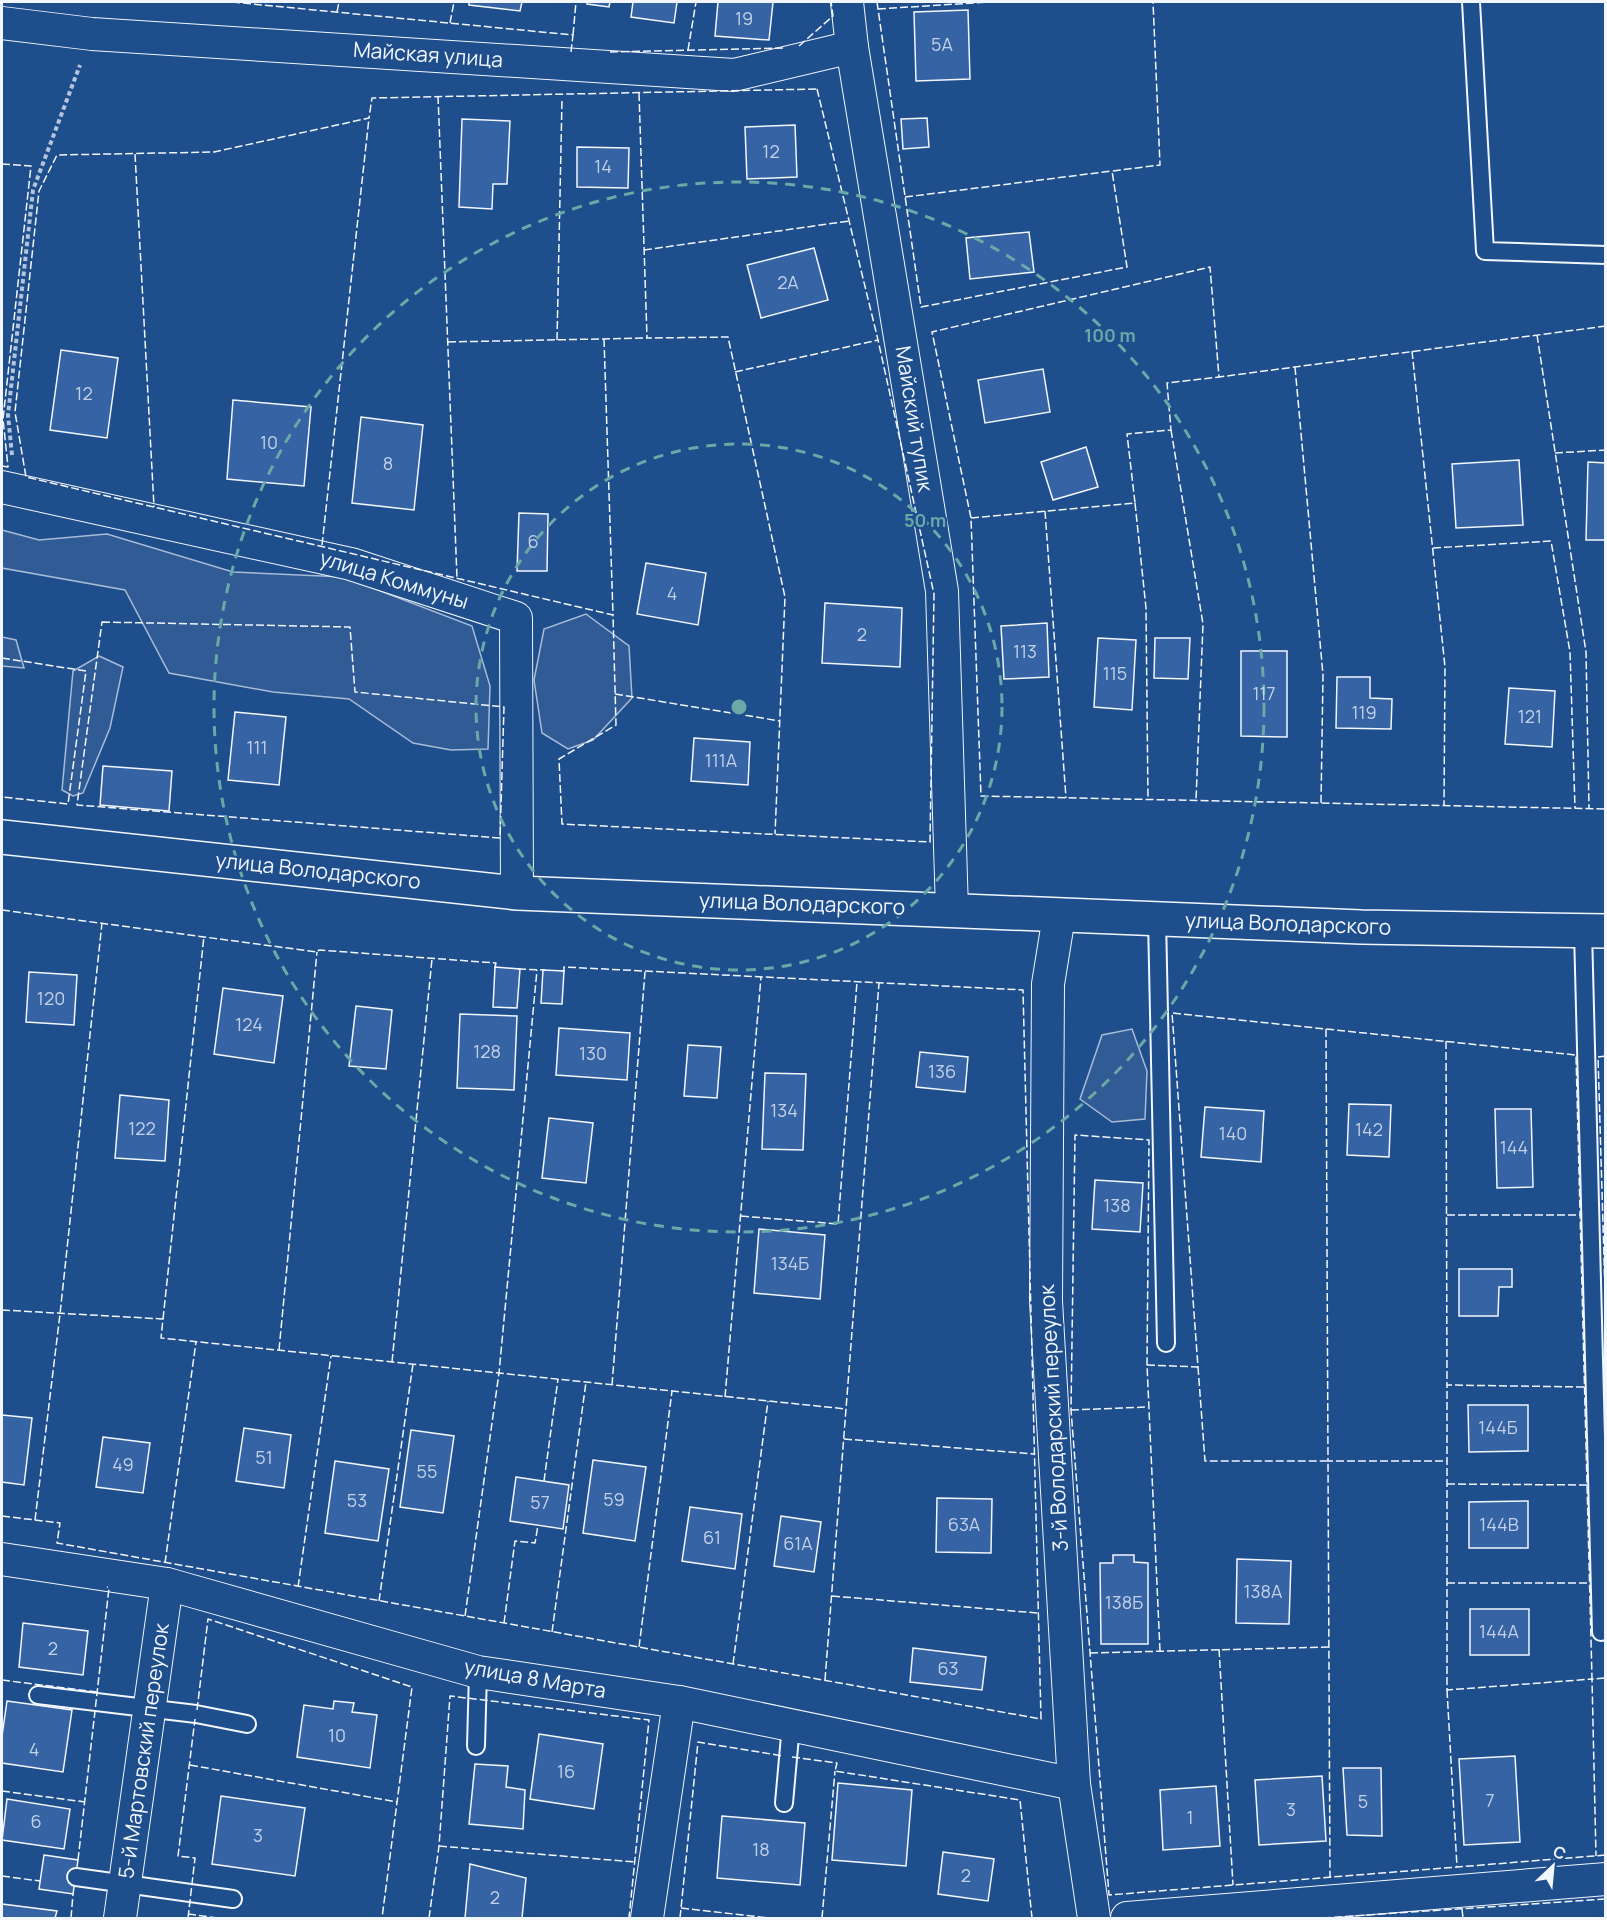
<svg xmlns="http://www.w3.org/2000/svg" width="1607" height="1920" font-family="Manrope,sans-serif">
<rect width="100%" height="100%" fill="#1f4e8c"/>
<g fill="#305b95" stroke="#a8bbd7" stroke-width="1.5">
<path d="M 2,530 L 39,540 L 107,534 L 233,572 L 344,577 L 472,626 L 490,686 L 488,749 L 451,750 L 413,743 L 349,699 L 273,692 L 169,673 L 125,590 L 2,568 Z"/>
<path d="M 586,614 L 629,646 L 632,698 L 593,740 L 568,749 L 542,733 L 534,680 L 544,629 Z"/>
<path d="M 2,637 L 16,640 L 24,668 L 2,666 Z"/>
<path d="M 99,656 L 123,667 L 110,728 L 83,793 L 73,796 L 62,790 L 73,671 Z"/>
<path d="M 1132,1029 L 1147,1071 L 1145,1119 L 1112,1122 L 1080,1099 L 1102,1035 Z"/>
</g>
<g fill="#3563a3" stroke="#f2f6ff" stroke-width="1.5">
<path d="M 469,2 L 522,2 L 520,11 L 469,5 Z"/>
<path d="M 587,2 L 610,2 L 609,7 L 587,4 Z"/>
<path d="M 633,2 L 677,2 L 674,23 L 631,17 Z"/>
<path d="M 718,2 L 773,2 L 769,40 L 715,36 Z"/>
<path d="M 968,10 L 970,79 L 916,81 L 914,12 Z"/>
<path d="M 927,118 L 929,147 L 903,149 L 901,119 Z"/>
<path d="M 462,119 L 510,121 L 507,184 L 493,184 L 492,209 L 459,207 Z"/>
<path d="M 795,125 L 797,177 L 747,179 L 745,127 Z"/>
<path d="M 577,147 L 629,148 L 628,188 L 577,187 Z"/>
<path d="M 1029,232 L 1034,272 L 970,279 L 966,238 Z"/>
<path d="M 814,248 L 828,300 L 761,318 L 747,265 Z"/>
<path d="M 61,350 L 118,358 L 107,438 L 50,430 Z"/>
<path d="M 1043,369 L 1050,412 L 985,423 L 978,380 Z"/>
<path d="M 233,400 L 311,407 L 304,486 L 227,479 Z"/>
<path d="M 361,417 L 423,425 L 414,510 L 352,503 Z"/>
<path d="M 1086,447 L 1098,487 L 1053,500 L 1041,462 Z"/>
<path d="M 1519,460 L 1523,525 L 1456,528 L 1452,464 Z"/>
<path d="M 1588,462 L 1606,463 L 1606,540 L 1586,540 Z"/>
<path d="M 519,513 L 548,514 L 547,571 L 517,571 Z"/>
<path d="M 646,563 L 706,573 L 698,625 L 637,614 Z"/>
<path d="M 825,603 L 902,608 L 900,667 L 822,663 Z"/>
<path d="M 1047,623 L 1049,677 L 1004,679 L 1001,626 Z"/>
<path d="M 1098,638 L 1136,640 L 1132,710 L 1094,707 Z"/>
<path d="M 1155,638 L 1190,638 L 1188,679 L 1154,678 Z"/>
<path d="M 1241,651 L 1287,651 L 1287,737 L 1241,736 Z"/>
<path d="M 1337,677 L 1370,677 L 1370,698 L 1392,699 L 1391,729 L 1336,728 Z"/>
<path d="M 1509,688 L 1555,691 L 1552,747 L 1505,744 Z"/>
<path d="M 235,712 L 286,717 L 279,785 L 228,780 Z"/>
<path d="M 694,738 L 750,742 L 748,785 L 691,781 Z"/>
<path d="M 103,766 L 172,771 L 169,811 L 100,805 Z"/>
<path d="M 495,967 L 520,969 L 517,1008 L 493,1007 Z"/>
<path d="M 543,970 L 564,971 L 562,1004 L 541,1003 Z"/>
<path d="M 29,972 L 77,975 L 74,1025 L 26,1022 Z"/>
<path d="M 223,988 L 283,996 L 274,1063 L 214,1054 Z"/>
<path d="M 356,1006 L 392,1010 L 386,1069 L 349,1066 Z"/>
<path d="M 460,1014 L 517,1016 L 514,1090 L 457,1088 Z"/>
<path d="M 559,1028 L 630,1033 L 627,1080 L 556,1075 Z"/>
<path d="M 688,1045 L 721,1047 L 717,1098 L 684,1096 Z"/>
<path d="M 920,1052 L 968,1057 L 965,1092 L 916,1087 Z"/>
<path d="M 765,1073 L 806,1074 L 803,1150 L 762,1149 Z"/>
<path d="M 120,1095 L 169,1100 L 165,1161 L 115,1158 Z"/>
<path d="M 1349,1104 L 1391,1105 L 1389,1157 L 1347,1155 Z"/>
<path d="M 1205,1107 L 1264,1111 L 1261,1162 L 1201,1157 Z"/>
<path d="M 1495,1109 L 1531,1109 L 1533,1187 L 1497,1188 Z"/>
<path d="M 549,1118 L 593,1123 L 586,1183 L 542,1178 Z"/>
<path d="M 1095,1180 L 1143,1183 L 1140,1232 L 1092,1229 Z"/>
<path d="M 759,1229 L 825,1235 L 820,1299 L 754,1293 Z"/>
<path d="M 1459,1269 L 1512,1269 L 1512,1287 L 1499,1287 L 1498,1316 L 1459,1316 Z"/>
<path d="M 1468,1405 L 1528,1405 L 1528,1451 L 1469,1452 Z"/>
<path d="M 2,1415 L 32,1418 L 24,1485 L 2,1482 Z"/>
<path d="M 244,1428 L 291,1435 L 284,1488 L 236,1481 Z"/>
<path d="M 411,1430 L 454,1436 L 443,1513 L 400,1507 Z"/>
<path d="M 103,1437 L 150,1443 L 143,1493 L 96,1487 Z"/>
<path d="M 593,1460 L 646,1467 L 635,1541 L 583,1533 Z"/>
<path d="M 335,1461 L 389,1469 L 378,1541 L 325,1533 Z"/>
<path d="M 516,1477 L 569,1485 L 563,1529 L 510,1521 Z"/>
<path d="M 937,1498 L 992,1499 L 991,1553 L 936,1552 Z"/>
<path d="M 1528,1501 L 1528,1548 L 1469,1548 L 1469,1502 Z"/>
<path d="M 690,1507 L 742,1514 L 735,1569 L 682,1561 Z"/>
<path d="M 781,1516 L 821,1522 L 814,1572 L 774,1566 Z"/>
<path d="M 1113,1555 L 1134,1555 L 1134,1562 L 1148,1563 L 1148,1644 L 1101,1644 L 1100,1563 L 1113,1563 Z"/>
<path d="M 1237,1559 L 1291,1561 L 1289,1624 L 1236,1623 Z"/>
<rect x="1470" y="1609" width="59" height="46"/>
<path d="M 23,1623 L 88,1631 L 83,1675 L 19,1667 Z"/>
<path d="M 913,1648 L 986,1657 L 982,1690 L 910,1682 Z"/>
<path d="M 7,1701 L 72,1710 L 63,1772 L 2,1763 L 2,1736 Z"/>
<path d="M 334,1701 L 354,1703 L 352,1712 L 377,1715 L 370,1768 L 297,1757 L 304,1705 L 333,1709 Z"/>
<path d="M 539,1734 L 603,1744 L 594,1809 L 530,1799 Z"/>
<path d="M 1515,1756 L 1520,1842 L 1464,1845 L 1459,1759 Z"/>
<path d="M 475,1764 L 508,1766 L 506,1787 L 525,1790 L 523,1829 L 469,1824 Z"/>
<path d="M 1343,1768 L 1381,1768 L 1382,1836 L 1347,1835 Z"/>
<path d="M 1322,1776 L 1326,1841 L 1259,1845 L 1255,1780 Z"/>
<path d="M 838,1783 L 912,1790 L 906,1866 L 832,1860 Z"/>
<path d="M 1216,1786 L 1220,1846 L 1163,1850 L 1160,1790 Z"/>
<path d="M 221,1796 L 305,1808 L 295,1876 L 212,1864 Z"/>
<path d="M 7,1799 L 70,1809 L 64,1849 L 2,1840 Z"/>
<path d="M 722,1816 L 805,1823 L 800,1885 L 717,1878 Z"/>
<path d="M 943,1852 L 994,1859 L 988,1901 L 938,1894 Z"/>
<path d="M 44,1855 L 78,1860 L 73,1894 L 39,1889 Z"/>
<path d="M 470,1864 L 526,1878 L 522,1918 L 465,1918 Z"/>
<path d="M 2,1904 L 57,1911 L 55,1918 L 2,1918 Z"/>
</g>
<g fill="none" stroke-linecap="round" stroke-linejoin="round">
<g stroke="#f2f6ff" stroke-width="20">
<g id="service">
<path d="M 1471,2 L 1485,251 L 1606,255"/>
<path d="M 1157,919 L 1166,1343"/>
<path d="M 1583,931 L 1601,1632"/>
<path d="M 38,1695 L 196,1714 L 247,1724"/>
<path d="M 476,1746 L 478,1672"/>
<path d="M 784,1803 L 791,1725"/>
<path d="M 76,1877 L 233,1899"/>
</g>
</g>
<g stroke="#f2f6ff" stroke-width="34">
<g id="minor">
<path d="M 847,2 L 852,47 L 942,591 L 952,910"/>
<path d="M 2,23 L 92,34 L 734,75 L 852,47"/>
<path d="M 2,487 L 351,564 L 516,618 L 517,893"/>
<path d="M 1059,916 L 1048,984 L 1046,1301 L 1074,1784 L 1094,1918"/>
<path d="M 2,1559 L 167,1584 L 478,1672 L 679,1702 L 1074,1784"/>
<path d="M 120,1918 L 167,1584"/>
<path d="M 647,1918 L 679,1702"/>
<path d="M 1127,1918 L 1606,1879"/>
</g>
</g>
<g stroke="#f2f6ff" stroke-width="36">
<path id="secondary" d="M 2,837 L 517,893 L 1361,927 L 1606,931"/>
</g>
<path stroke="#b3c4dc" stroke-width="4" stroke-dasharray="4.5 3" stroke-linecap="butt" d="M 12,455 L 8,415 L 33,190 L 80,65"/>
<use href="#service" stroke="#1f4e8c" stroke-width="16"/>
<use href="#minor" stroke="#1f4e8c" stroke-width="32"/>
<use href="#secondary" stroke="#1f4e8c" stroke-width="33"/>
<g stroke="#f2f6ff" stroke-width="1.5" stroke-dasharray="8 3" stroke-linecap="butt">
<path d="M 232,2 L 573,35 L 571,52"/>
<path d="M 877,2 L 921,307 L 1127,267 L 1112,171 L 1160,165 L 1153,2"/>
<path d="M 878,9 L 989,2"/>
<path d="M 337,12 L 339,2"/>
<path d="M 450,23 L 454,2"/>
<path d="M 573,35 L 576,2"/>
<path d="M 799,46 L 833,16 L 831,2"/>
<path d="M 688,50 L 696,2"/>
<path d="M 610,52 L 784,48"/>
<path d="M 817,89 L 878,340 L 934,594 L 930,842 L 562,824 L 559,759 L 616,725 L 613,615 L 26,477 L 15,412 L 39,191 L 57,155 L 214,152 L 369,118 L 372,98 Z"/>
<path d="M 639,93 L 647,338 L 728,337 L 785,597 L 775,834"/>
<path d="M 438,96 L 457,578"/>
<path d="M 135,154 L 154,507"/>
<path d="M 2,164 L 31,166 L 3,419 L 8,467 L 2,466"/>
<path d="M 905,197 L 1112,171"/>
<path d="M 644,250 L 849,221"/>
<path d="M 1606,326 L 1219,377 L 1210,267 L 932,332 L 971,518 L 981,796 L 1606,809"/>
<path d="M 1537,335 L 1586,652 L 1589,808"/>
<path d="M 604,339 L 613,615"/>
<path d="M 557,340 L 562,99"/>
<path d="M 448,342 L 647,338"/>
<path d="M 1412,351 L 1445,667 L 1444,805"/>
<path d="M 1295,367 L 1323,675 L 1321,803"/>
<path d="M 735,372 L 878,340"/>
<path d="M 1171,430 L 1203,624 L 1196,800"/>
<path d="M 1555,453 L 1606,450"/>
<path d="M 1135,503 L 1146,608 L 1148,800"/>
<path d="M 1045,511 L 1066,798"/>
<path d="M 971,518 L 1135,503 L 1127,434 L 1171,430 L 1167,383 L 1219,377"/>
<path d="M 322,545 L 369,118"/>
<path d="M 1433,548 L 1551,541 L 1570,652 L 1575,808"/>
<path d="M 102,622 L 350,627 L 355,692 L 504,707 L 500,838 L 77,805 Z"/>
<path d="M 2,658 L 86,671 L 68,804 L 2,797"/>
<path d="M 615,694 L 780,721"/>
<path d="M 2,910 L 317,952 L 319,950 L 496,963 L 495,967 L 497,967"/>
<path d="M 518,969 L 545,970"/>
<path d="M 1326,1029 L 1328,1461 L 1447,1461"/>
<path d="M 1446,1041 L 1447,1385"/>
<path d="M 1606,1056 L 1598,1057 L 1606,1325"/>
<path d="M 1447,1215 L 1580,1215"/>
<path d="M 741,1216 L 838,1224 L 857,982"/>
<path d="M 2,1310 L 163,1319 L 161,1338 L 846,1409"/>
<path d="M 163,1319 L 204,936"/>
<path d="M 279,1350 L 317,952"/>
<path d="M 392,1362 L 432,959"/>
<path d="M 1147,1365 L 1198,1367 L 1172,1013 L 1576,1055 L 1592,1679 L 1606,1678"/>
<path d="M 1198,1367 L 1205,1461 L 1328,1461 L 1330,1878"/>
<path d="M 612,1385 L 645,972"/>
<path d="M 1584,1387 L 1447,1385 L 1447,1690 L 1592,1679 L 1596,1856"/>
<path d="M 725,1397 L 761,977"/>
<path d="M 1071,1410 L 1148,1407"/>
<path d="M 844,1439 L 1034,1454"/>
<path d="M 544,1481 L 558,1379"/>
<path d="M 1447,1484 L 1587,1485"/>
<path d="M 2,1516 L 60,1523 L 57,1543 L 1041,1719 L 1023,990 L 564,967 L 564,971 L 560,971"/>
<path d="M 35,1520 L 60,1314 L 102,923"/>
<path d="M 165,1563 L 196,1342"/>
<path d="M 1447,1583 L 1589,1583"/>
<path d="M 298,1587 L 331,1356"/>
<path d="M 832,1596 L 1038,1613"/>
<path d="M 379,1601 L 413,1364"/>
<path d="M 465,1616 L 499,1373 L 537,970"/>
<path d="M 504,1623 L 515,1541 L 535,1543 L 538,1525"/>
<path d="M 552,1632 L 586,1382"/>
<path d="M 639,1647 L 672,1391"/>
<path d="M 1219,1649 L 1233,1885"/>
<path d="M 1160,1651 L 1147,1365 L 1149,1140 L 1075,1135 L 1071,1410 L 1109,1895 L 1606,1855"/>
<path d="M 1090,1653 L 1329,1647"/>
<path d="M 733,1664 L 768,1401"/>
<path d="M 2,1680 L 97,1692"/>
<path d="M 825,1680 L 879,983"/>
<path d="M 1447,1690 L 1457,1867"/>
<path d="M 197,1710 L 208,1619 L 412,1687 L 382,1918"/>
<path d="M 792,1757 L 837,1763 L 835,1771 L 1020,1800 L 1032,1918"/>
<path d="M 190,1765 L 397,1802"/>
<path d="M 2,1791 L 85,1802"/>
<path d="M 439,1846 L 635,1862"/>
<path d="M 78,1860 L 109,1588 L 107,1587"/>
<path d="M 2,1876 L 40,1881"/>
<path d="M 681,1908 L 769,1918"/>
<path d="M 1462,1909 L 1463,1918"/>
<path d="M 188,1914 L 217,1918"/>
<path d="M 71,1918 L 73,1894"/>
<path d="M 188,1918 L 195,1858 L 178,1856 L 195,1719"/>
<path d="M 429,1918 L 439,1846 L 450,1696 L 649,1720 L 629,1918"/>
<path d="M 680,1918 L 698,1742 L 783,1756"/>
<path d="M 822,1918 L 835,1771"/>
<path d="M 1323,1918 L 1606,1899"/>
</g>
</g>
<g fill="none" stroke="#6aa9a8" stroke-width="3" stroke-dasharray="10 8">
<circle cx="739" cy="707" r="263"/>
<circle cx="739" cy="707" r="525"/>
</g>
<g text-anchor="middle" stroke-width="4.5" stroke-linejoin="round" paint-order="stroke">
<g font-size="18" fill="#c3d1e8">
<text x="744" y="25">19</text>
<text x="942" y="51">5А</text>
<text x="771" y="158">12</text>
<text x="603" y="173">14</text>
<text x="788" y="289">2А</text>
<text x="84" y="400">12</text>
<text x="269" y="449">10</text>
<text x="388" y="470">8</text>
<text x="533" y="548">6</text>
<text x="672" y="600">4</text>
<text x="862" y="641">2</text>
<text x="1025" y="658">113</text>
<text x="1115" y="680">115</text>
<text x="1264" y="700">117</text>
<text x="1364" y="719">119</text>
<text x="1530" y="723">121</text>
<text x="257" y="754">111</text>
<text x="721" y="767">111А</text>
<text x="51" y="1005">120</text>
<text x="249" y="1031">124</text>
<text x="487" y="1058">128</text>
<text x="593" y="1060">130</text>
<text x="942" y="1078">136</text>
<text x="784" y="1117">134</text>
<text x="142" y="1135">122</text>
<text x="1369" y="1136">142</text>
<text x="1233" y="1140">140</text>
<text x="1514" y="1154">144</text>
<text x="1117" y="1212">138</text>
<text x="790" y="1270">134Б</text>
<text x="1498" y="1434">144Б</text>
<text x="264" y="1464">51</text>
<text x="123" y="1471">49</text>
<text x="427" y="1478">55</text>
<text x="614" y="1506">59</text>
<text x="357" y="1507">53</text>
<text x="540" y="1509">57</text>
<text x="964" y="1531">63А</text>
<text x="1499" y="1531">144В</text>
<text x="712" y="1544">61</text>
<text x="798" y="1550">61А</text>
<text x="1263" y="1598">138А</text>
<text x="1124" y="1609">138Б</text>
<text x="1499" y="1638">144А</text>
<text x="53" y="1655">2</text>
<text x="948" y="1675">63</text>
<text x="337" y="1742">10</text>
<text x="34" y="1756">4</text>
<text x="566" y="1778">16</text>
<text x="1490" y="1807">7</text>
<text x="1363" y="1808">5</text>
<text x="1291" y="1816">3</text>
<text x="1190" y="1824">1</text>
<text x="36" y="1828">6</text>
<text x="258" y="1842">3</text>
<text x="761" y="1856">18</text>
<text x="966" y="1882">2</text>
<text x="495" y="1904">2</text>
</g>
<g font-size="21" fill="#f2f6ff" stroke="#1f4e8c">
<text transform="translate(428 55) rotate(4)" y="7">Майская улица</text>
<text transform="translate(914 419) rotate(81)" y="7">Майский тупик</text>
<text transform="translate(394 580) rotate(17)" y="7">улица Коммуны</text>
<text transform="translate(318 871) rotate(6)" y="7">улица Володарского</text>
<text transform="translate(802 904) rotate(2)" y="7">улица Володарского</text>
<text transform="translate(1288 924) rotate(2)" y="7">улица Володарского</text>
<text transform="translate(1054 1418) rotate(-93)" y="7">3-й Володарский переулок</text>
<text transform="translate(535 1679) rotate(10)" y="7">улица 8 Марта</text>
<text transform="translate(144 1751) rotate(-82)" y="7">5-й Мартовский переулок</text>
</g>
</g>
<circle cx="739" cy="707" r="9" fill="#6aa9a8" stroke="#1f4e8c" stroke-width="3"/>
<g font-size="18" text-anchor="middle" font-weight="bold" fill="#6aa9a8" stroke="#1f4e8c" stroke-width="4.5" stroke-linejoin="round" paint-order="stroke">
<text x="1110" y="342">100 m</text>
<text x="925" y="527">50 m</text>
</g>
<rect width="1607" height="1920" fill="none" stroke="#f2f6ff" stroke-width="6"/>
<g transform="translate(1553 1866) rotate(26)" stroke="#1f4e8c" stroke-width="4.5" paint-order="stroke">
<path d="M0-4.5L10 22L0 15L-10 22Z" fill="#f2f6ff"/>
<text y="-9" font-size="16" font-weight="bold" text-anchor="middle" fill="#f2f6ff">С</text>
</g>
</svg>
